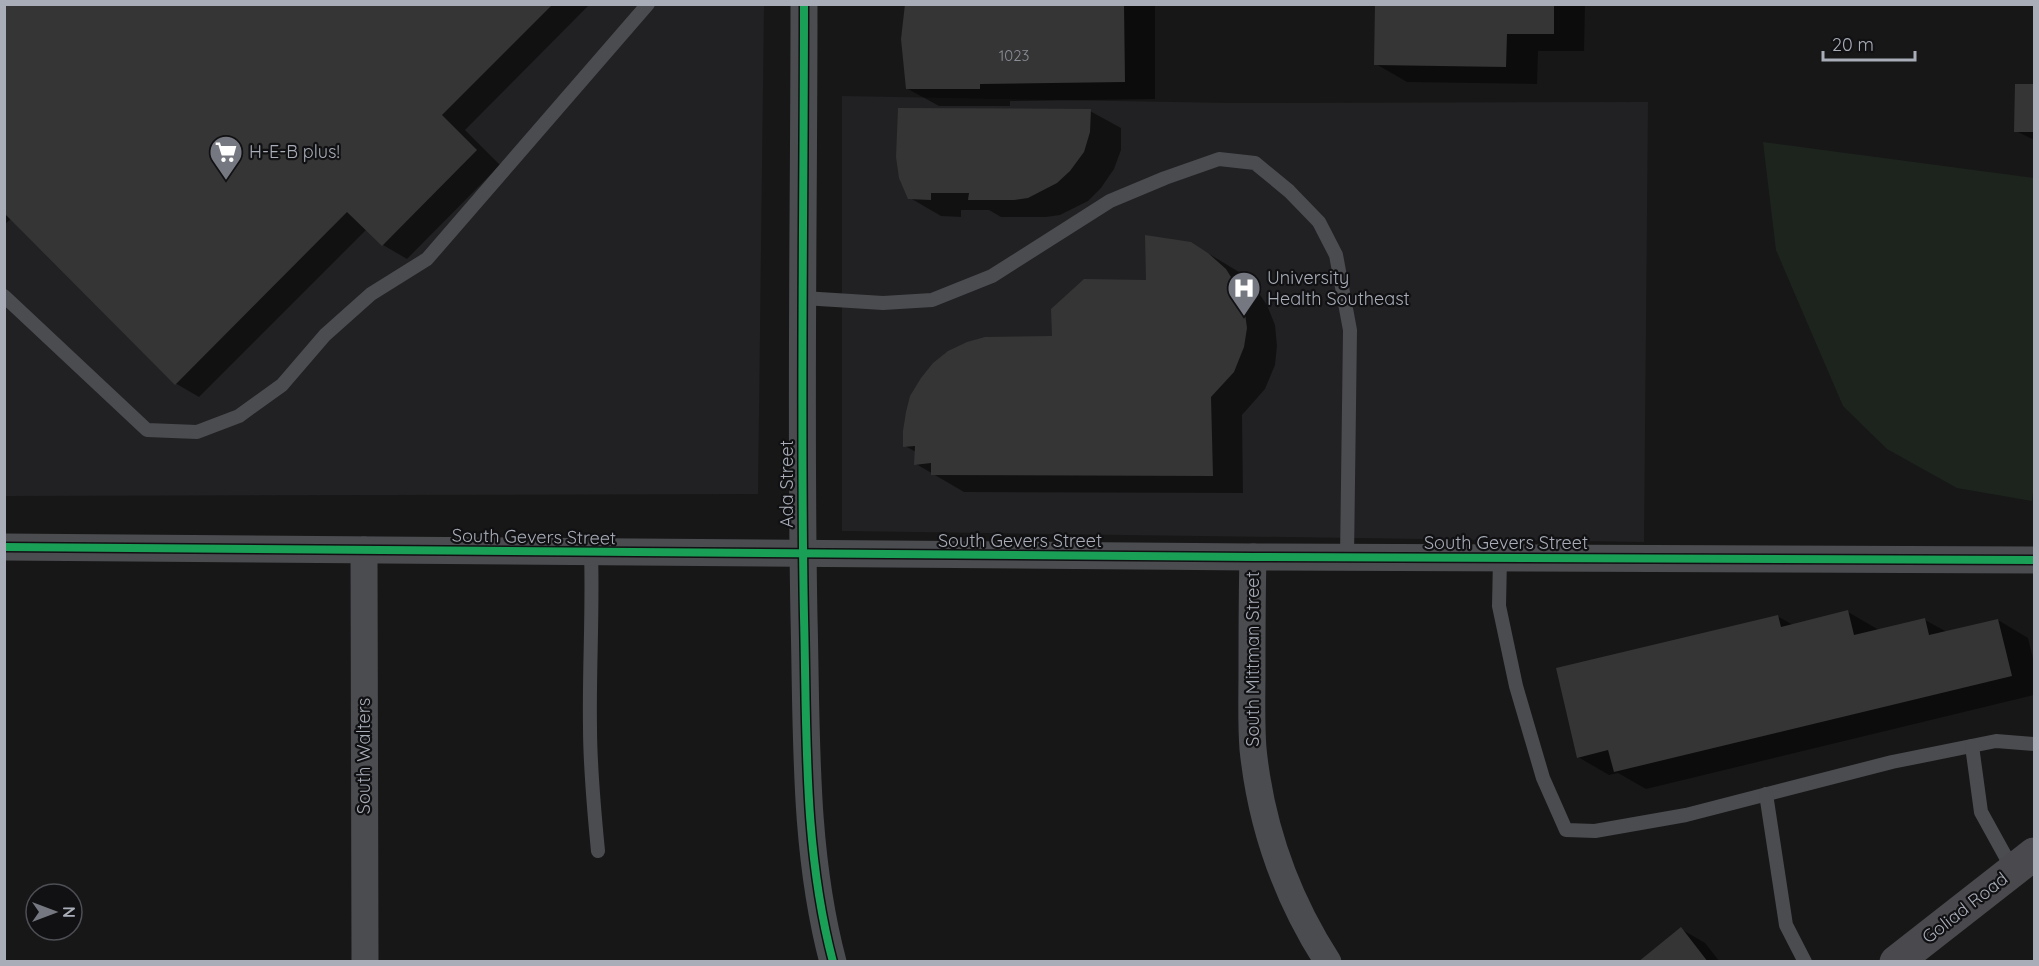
<svg xmlns="http://www.w3.org/2000/svg" width="2039" height="966" font-family="Quicksand,sans-serif">
<rect width="100%" height="100%" fill="#171717"/>
<g fill="#212123">
<path d="M 4,5 L 764,5 L 758,494 L 5,496 Z"/>
<path d="M 842,96 L 1231,103 L 1648,102 L 1644,542 L 842,531 Z"/>
</g>
<path fill="#1d241e" d="M 1763,142 L 2034,178 L 2034,484 L 2032,501 L 1957,488 L 1887,449 L 1843,406 L 1776,250 Z"/>
<g fill="#0007">
<path d="M 4,4 L 590,4 L 465,130 L 500,165 L 407,259 L 383,245 L 367,229 L 199,397 L 175,383 L 12,218 L 4,225 Z"/>
<path d="M 906,4 L 1155,4 L 1155,99 L 1010,101 L 1010,106 L 939,106 L 908,89 Z"/>
<path d="M 1376,4 L 1585,4 L 1584,51 L 1538,51 L 1537,84 L 1407,82 L 1376,64 Z"/>
<path d="M 2017,85 L 2034,86 L 2034,140 L 2016,131 Z"/>
<path d="M 1090,111 L 1121,128 L 1121,150 L 1114,169 L 1101,188 L 1088,201 L 1060,215 L 1046,217 L 1001,217 L 989,210 L 961,210 L 961,217 L 941,216 L 910,198 Z"/>
<path d="M 1191,243 L 1239,272 L 1256,289 L 1267,305 L 1275,325 L 1277,346 L 1275,365 L 1265,389 L 1242,415 L 1243,493 L 964,492 L 916,464 L 916,452 L 905,446 L 1053,338 L 1148,282 Z"/>
<path d="M 1848,612 L 1879,630 L 1925,620 L 1947,632 L 1998,620 L 2028,638 L 2034,663 L 2034,695 L 1646,789 L 1618,773 L 1609,775 L 1578,757 L 1777,616 L 1793,625 Z"/>
<path d="M 1681,929 L 1705,943 L 1720,962 L 1642,962 Z"/>
</g>
<g fill="#353536">
<path d="M 4,4 L 553,4 L 442,115 L 477,150 L 382,246 L 347,212 L 175,385 L 4,213 Z"/>
<path d="M 905,4 L 1124,4 L 1125,82 L 980,84 L 980,89 L 906,89 L 901,39 Z"/>
<path d="M 1375,4 L 1554,4 L 1554,34 L 1507,34 L 1506,67 L 1374,65 Z"/>
<path d="M 2015,84 L 2034,84 L 2034,132 L 2014,132 Z"/>
<path d="M 898,108 L 1091,109 L 1090,132 L 1084,152 L 1070,171 L 1057,183 L 1028,198 L 1014,200 L 968,200 L 969,193 L 931,193 L 931,200 L 908,199 L 899,178 L 896,157 Z"/>
<path d="M 1145,235 L 1191,242 L 1208,253 L 1226,269 L 1236,285 L 1244,306 L 1247,328 L 1244,347 L 1234,372 L 1211,397 L 1213,476 L 931,475 L 931,463 L 914,465 L 915,446 L 903,447 L 903,431 L 906,412 L 910,396 L 921,378 L 933,363 L 948,351 L 967,342 L 985,337 L 1052,336 L 1051,309 L 1084,279 L 1146,280 Z"/>
<path d="M 1848,610 L 1854,635 L 1925,618 L 1929,635 L 1998,619 L 2012,676 L 1614,772 L 1608,750 L 1577,758 L 1556,668 L 1778,615 L 1781,627 Z"/>
<path d="M 1681,927 L 1708,962 L 1638,962 Z"/>
</g>
<g fill="none" stroke-linecap="round" stroke-linejoin="round">
<g stroke="#4b4c50" stroke-width="14">
<path d="M 4,296 L 147,430 L 197,432 L 239,416 L 282,385 L 325,335 L 371,294 L 427,259 L 648,4"/>
<path d="M 803,298 L 883,303 L 932,300 L 992,276 L 1110,201 L 1165,178 L 1219,159 L 1255,163 L 1289,191 L 1319,222 L 1336,255 L 1350,330 L 1347,558"/>
<path d="M 591,552 C 593,611 589,669 590,727 C 590,768 594,810 598,851"/>
<path d="M 1500,558 L 1499,606 L 1516,686 L 1543,778 L 1566,830 L 1595,831 L 1686,815 L 1892,762 L 1996,741 L 2034,744"/>
<path d="M 1972,746 L 1981,812 L 2013,870"/>
<path d="M 1766,794 L 1786,925 L 1805,962"/>
</g>
<g stroke="#4b4c50" stroke-width="27">
<path d="M 804,4 C 804,209 800,413 804,617 C 807,732 803,849 833,962"/>
<path d="M 4,547 L 1253,557 L 2034,560"/>
<path d="M 364,550 L 365,962"/>
<path d="M 1253,557 C 1252,595 1252,633 1252,671 C 1252,697 1251,723 1253,749 C 1261,826 1286,897 1328,962"/>
</g>
<path stroke="#4a4a4e" stroke-width="33" d="M 1896,962 L 2034,854"/>
<g stroke="#111113" stroke-width="11">
<g id="cycleway">
<path d="M 804,4 C 804,209 800,413 804,617 C 807,732 803,849 833,962"/>
<path d="M 4,547 L 1253,557 L 2034,560"/>
</g>
</g>
<use href="#cycleway" stroke="#1a9f57" stroke-width="8"/>
</g>
<defs>
<g id="supermarket-pin" transform="scale(1.725)"><path d="M0 17L-7.5 6A9.5 9.5 0 1 1 7.5 6Z" fill="#757880" stroke="#111113"/><path d="M-6-5.5h2.5l.6 2H6L4.5 2H-2.5L-4.4-4H-6ZM-1.5 3.2a1.3 1.3 0 1 0 .1 0ZM3 3.2a1.3 1.3 0 1 0 .1 0Z" fill="#fff"/></g>
<g id="hospital-pin" transform="scale(1.725)"><path d="M0 17L-7.5 6A9.5 9.5 0 1 1 7.5 6Z" fill="#757880" stroke="#111113"/><path d="M-5-5h3v3.5h4V-5h3V5h-3V1.5h-4V5h-3Z" fill="#fff"/></g>
</defs>
<g fill-rule="evenodd">
<use href="#supermarket-pin" x="226" y="152"/>
<use href="#hospital-pin" x="1244" y="288"/>
</g>
<g text-anchor="middle" stroke-width="4.5" stroke-linejoin="round" paint-order="stroke">
<g font-size="15" fill="#8b8f98">
<text x="1014" y="61">1023</text>
</g>
<g font-size="18" fill="#a8adb8" stroke="#111113" text-anchor="start">
<text x="249" y="158">H-E-B plus!</text>
<text x="1267" y="284">University<tspan x="1267" dy="21">Health Southeast</tspan></text>
</g>
<g font-size="18" fill="#a8adb8" stroke="#111113">
<text transform="translate(787 484) rotate(-90)" y="6">Ada Street</text>
<text transform="translate(534 537) rotate(1)" y="6">South Gevers Street</text>
<text x="1020" y="547">South Gevers Street</text>
<text x="1506" y="549">South Gevers Street</text>
<text transform="translate(1253 659) rotate(-90)" y="6">South Mittman Street</text>
<text transform="translate(364 756) rotate(-90)" y="6">South Walters</text>
<text transform="translate(1965 908) rotate(-38)" y="6">Goliad Road</text>
</g>
</g>
<rect width="2039" height="966" fill="none" stroke="#a8adb8" stroke-width="12"/>
<g transform="translate(54 912) rotate(90)"><circle r="28" fill="#111113" stroke="#4d4f55" stroke-width="1.5"/>
<path d="M0-4.5L10 22L0 15L-10 22Z" fill="#757880"/>
<text y="-9" font-size="16" font-weight="bold" text-anchor="middle" fill="#a8adb8">N</text>
</g>
<path d="M1823 51v9h92v-9" fill="none" stroke="#a8adb8" stroke-width="3"/>
<text x="1832" y="51" font-size="18" fill="#a8adb8" stroke="#111113" stroke-width="4.5" paint-order="stroke">20 m</text>
</svg>
